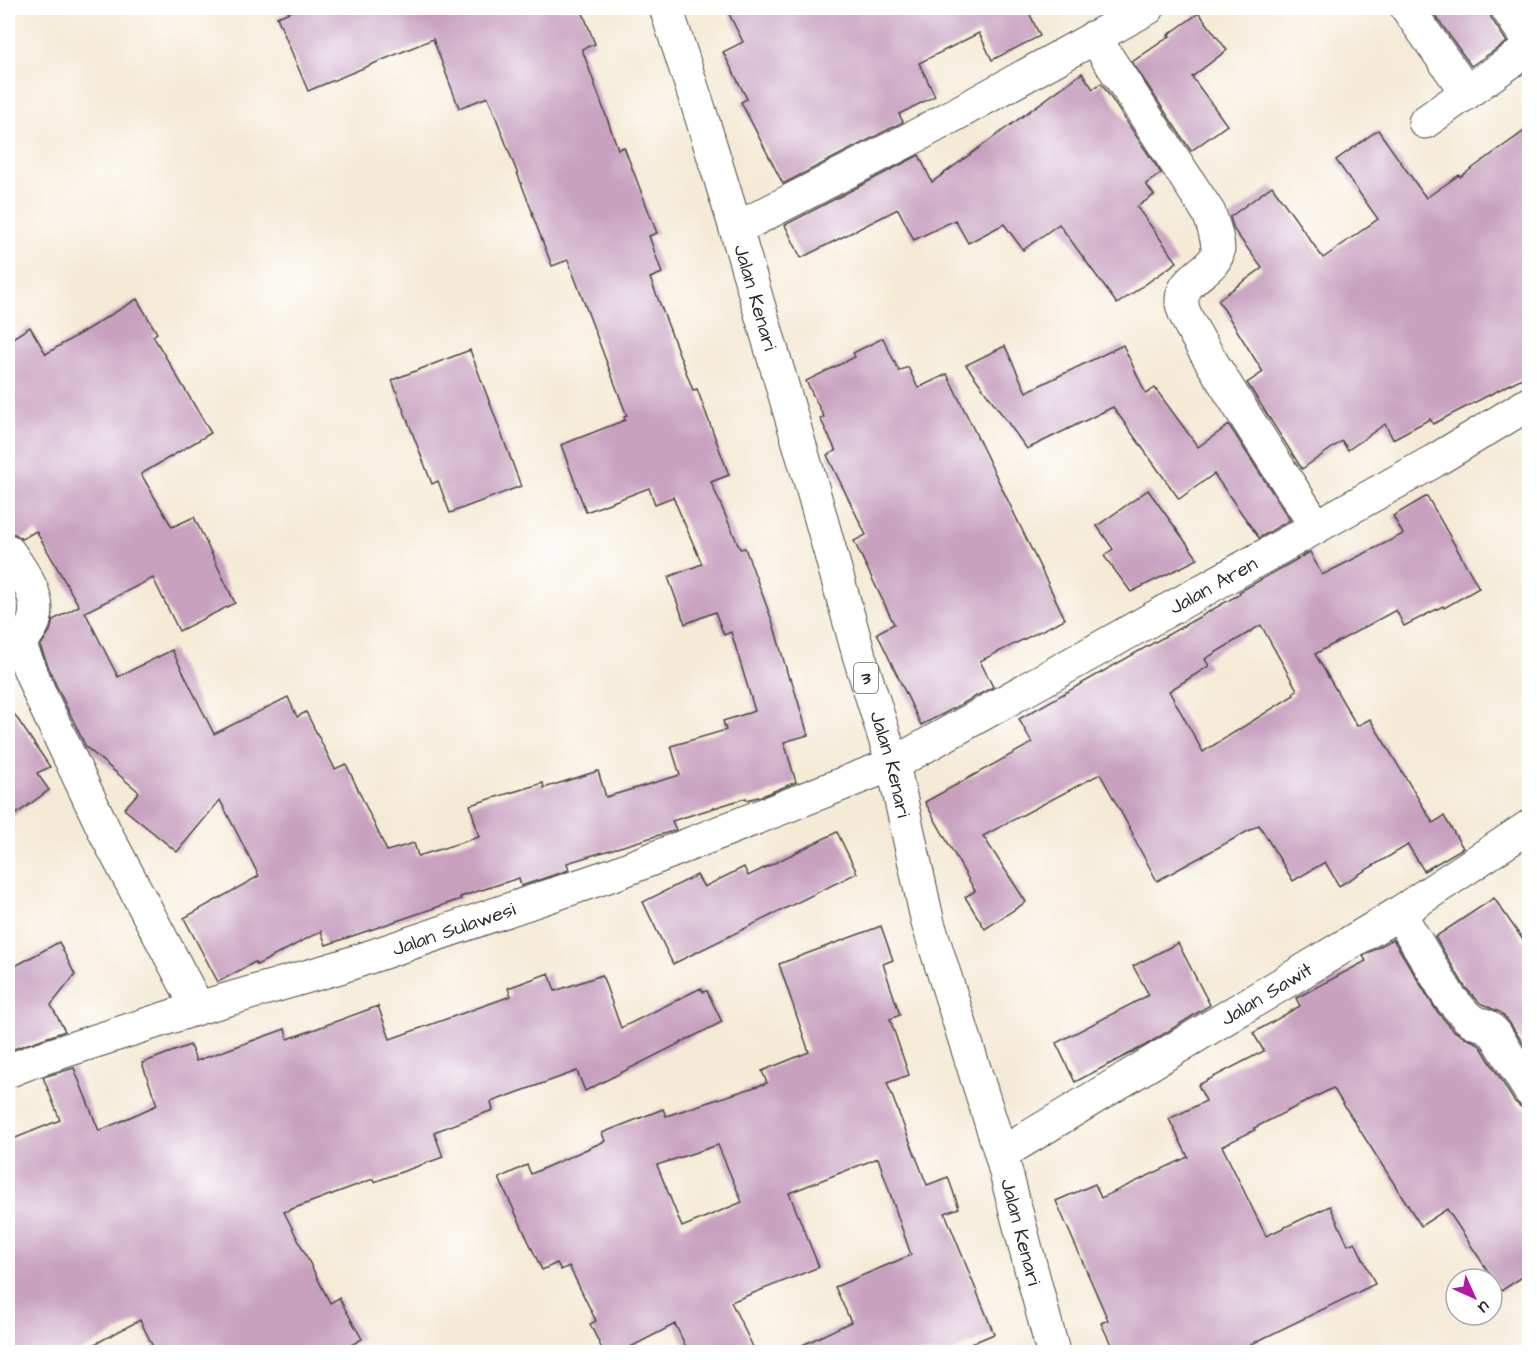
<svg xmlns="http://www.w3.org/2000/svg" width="1537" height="1360" font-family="'Architects Daughter',sans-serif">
<rect width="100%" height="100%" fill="#fff"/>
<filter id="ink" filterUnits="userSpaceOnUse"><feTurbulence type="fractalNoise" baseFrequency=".0167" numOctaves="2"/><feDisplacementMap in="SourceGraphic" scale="12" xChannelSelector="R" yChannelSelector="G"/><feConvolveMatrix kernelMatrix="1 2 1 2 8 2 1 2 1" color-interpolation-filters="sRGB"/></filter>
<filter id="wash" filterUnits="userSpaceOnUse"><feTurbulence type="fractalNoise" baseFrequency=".008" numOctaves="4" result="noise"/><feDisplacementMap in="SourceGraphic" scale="24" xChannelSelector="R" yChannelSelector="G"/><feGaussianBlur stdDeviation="1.35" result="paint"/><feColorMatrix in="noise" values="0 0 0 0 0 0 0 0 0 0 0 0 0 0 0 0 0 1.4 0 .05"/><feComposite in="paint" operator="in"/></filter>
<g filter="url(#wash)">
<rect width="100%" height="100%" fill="#f5ead6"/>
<g id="blocks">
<g fill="#c8a1bf" fill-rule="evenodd">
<path d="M 300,8 L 581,8 L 595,44 L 582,49 L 618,149 L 624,147 L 657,233 L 649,236 L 662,273 L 650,278 L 693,390 L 697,389 L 729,475 L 711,482 L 740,549 L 745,548 L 773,623 L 789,679 L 791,678 L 808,735 L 784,742 L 796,782 L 762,796 L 747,800 L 746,798 L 672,821 L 676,830 L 567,863 L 569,870 L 521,886 L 519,878 L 460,897 L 461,899 L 326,945 L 321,931 L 257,965 L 255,962 L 218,982 L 184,918 L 259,876 L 220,800 L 177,852 L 124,809 L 139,792 L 86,747 L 56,685 L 40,646 L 50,631 L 53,620 L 79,606 L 36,531 L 22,539 L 15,534 L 8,532 L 8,341 L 30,327 L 46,354 L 137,299 L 157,333 L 153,336 L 211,433 L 141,474 L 172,527 L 194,517 L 235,603 L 179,631 L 153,578 L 85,612 L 118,677 L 172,650 L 214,734 L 288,697 L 297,717 L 306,712 L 335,769 L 346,764 L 387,851 L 414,843 L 418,856 L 479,837 L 470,805 L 543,783 L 544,788 L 598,771 L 606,797 L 680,775 L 671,746 L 726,730 L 723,721 L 755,711 L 731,632 L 724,635 L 715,612 L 685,624 L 668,577 L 702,564 L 673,497 L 655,504 L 649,488 L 586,512 L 561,445 L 625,420 L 624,417 L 627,416 L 568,260 L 552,266 L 532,214 L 533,214 L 488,97 L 459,108 L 433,39 L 308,91 L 277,17 Z"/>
<path d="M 726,8 L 1029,8 L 1027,8 L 1040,36 L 992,60 L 979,33 L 919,63 L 935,96 L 899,114 L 903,122 L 783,184 L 741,102 L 747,99 L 723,52 L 743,42 Z"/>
<path d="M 1430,8 L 1489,8 L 1491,18 L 1507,42 L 1471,66 Z"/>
<path d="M 1199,13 L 1227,50 L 1192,77 L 1227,125 L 1191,151 L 1132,62 L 1170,36 L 1168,35 Z"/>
<path d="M 1082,73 L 1093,89 L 1101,83 L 1161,173 L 1146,184 L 1154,195 L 1137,207 L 1177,262 L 1117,304 L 1059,224 L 1023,250 L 1004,224 L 968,243 L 955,220 L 914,240 L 898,209 L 801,258 L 785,225 L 919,155 L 932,182 Z"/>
<path d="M 1530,127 L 1530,374 L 1433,424 L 1430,419 L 1393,439 L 1385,424 L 1348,450 L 1342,441 L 1302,469 L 1247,383 L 1263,372 L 1218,300 L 1262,268 L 1234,230 L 1230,217 L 1272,186 L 1323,258 L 1378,219 L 1336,160 L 1378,130 L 1426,198 L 1459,175 L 1460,177 Z"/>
<path d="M 883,338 L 899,371 L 908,367 L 918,388 L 947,374 L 1065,619 L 980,661 L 993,687 L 945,713 L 921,725 L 877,633 L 894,624 L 854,541 L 866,535 L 827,455 L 836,451 L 820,418 L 824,417 L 806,381 L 855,357 L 853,353 Z"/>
<path d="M 1123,345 L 1146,394 L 1155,388 L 1198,447 L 1229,425 L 1290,520 L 1259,538 L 1214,474 L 1179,499 L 1113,407 L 1027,449 L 966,365 L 1005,346 L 1026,392 Z"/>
<path d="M 470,350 L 521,486 L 450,513 L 438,481 L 432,484 L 392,380 Z"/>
<path d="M 1148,490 L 1198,559 L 1131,592 L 1104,556 L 1113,549 L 1097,526 Z"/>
<path d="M 1427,496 L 1479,588 L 1444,608 L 1443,606 L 1404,626 L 1396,610 L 1315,654 L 1357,726 L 1370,719 L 1433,823 L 1444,816 L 1463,848 L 1424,871 L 1408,845 L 1339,886 L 1325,862 L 1293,881 L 1259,825 L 1157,881 L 1132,835 L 1133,834 L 1100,774 L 983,836 L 1026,902 L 985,929 L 965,897 L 975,891 L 925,802 L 1032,743 L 1019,719 L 1240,594 L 1239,592 L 1310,552 L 1322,575 L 1403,534 L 1393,516 ZM 1261,625 L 1297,690 L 1293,693 L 1294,695 L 1203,752 L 1169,691 L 1209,666 L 1205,659 Z"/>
<path d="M 8,705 L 50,767 L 37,773 L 49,790 L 8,820 Z"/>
<path d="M 837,832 L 857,873 L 673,964 L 643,902 L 697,875 L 704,887 L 744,867 L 748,876 Z"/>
<path d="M 1494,898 L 1530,950 L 1530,1054 L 1509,1022 L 1500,1012 L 1480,1003 L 1465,987 L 1435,937 Z"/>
<path d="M 881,926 L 893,960 L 883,964 L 900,1015 L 890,1019 L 909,1075 L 887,1083 L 927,1185 L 948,1177 L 959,1208 L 945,1213 L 994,1334 L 949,1353 L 786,1353 L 851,1322 L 835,1287 L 911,1255 L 878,1158 L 789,1193 L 819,1267 L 731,1302 L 756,1353 L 689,1353 L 675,1324 L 619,1353 L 604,1353 L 590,1324 L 596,1321 L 569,1266 L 561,1270 L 557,1263 L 542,1270 L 499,1178 L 527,1165 L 531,1174 L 605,1141 L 602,1133 L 663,1109 L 666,1116 L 767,1083 L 762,1071 L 809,1052 L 779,964 ZM 718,1145 L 742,1202 L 682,1227 L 657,1165 Z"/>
<path d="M 1393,939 L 1436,1010 L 1454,1031 L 1468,1039 L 1477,1043 L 1481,1047 L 1514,1101 L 1521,1107 L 1530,1110 L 1530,1272 L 1501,1291 L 1447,1209 L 1421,1226 L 1333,1088 L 1254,1128 L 1255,1130 L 1222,1146 L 1266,1236 L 1330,1206 L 1348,1245 L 1355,1242 L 1375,1284 L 1233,1353 L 1115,1353 L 1101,1323 L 1108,1320 L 1056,1201 L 1095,1184 L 1101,1198 L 1188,1157 L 1169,1119 L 1206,1101 L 1198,1085 L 1264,1051 L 1253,1033 L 1300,1006 L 1296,998 L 1366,961 L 1363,956 Z"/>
<path d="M 59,942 L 75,975 L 51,1005 L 65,1031 L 8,1051 L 8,970 Z"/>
<path d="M 1178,943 L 1210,1005 L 1146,1045 L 1075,1082 L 1056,1043 L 1149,995 L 1133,966 Z"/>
<path d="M 549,973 L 555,991 L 602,975 L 621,1028 L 701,988 L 703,992 L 707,991 L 722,1022 L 585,1091 L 577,1071 L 491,1102 L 493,1110 L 434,1132 L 443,1157 L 374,1182 L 373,1179 L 284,1212 L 330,1303 L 339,1298 L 362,1339 L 337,1353 L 156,1353 L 140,1320 L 78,1353 L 8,1353 L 8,1141 L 60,1120 L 43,1077 L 74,1068 L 99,1131 L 157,1105 L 142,1063 L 190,1045 L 196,1061 L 285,1029 L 288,1039 L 378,1006 L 390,1039 L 511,996 L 508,988 Z"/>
</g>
</g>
</g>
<g filter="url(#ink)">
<use href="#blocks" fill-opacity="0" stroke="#494845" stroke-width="1.5"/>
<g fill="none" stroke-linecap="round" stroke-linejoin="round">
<g stroke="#494845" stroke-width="35">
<g id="street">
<path d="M 1407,8 L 1467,93"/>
<path d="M 1507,8 L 1530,43"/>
<path d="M 1094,37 L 1209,213 C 1213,225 1218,237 1218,249 C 1218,271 1180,276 1182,303 C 1182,313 1202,346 1208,356 C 1243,414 1280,470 1316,526"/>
<path d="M 1425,122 L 1530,48"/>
<path d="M 736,229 L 918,135 L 1148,8"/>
<path d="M 8,551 C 23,573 49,605 28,632 C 25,635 21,638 18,641"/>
<path d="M 8,648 L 18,641 L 41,697 L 106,834 L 198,1008"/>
<path d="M 1399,913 L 1450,998 L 1468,1018 L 1477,1023 L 1487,1026 L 1496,1035 L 1530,1091"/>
<path id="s1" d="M 8,1071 L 33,1061 L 198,1008 L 340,967 L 614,874 L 893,764 L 1434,461 L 1530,403"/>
<path id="s2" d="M 1001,1154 L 1399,913 L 1530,826"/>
</g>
</g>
<g stroke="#494845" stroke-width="35">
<g id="highway">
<path id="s3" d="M 666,8 L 700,112 L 736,229 L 812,487 L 859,655 L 893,764 L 928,923 L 1001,1154 L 1053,1352"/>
</g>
</g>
<use href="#street" stroke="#fff" stroke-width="33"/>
<use href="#highway" stroke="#fff" stroke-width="33"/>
</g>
</g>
<g text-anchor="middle" stroke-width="5" stroke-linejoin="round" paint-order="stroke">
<rect fill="#fff" stroke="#6b6b6b" stroke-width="1.5" x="854" y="663" width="24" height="30" rx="4.5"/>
<g font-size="18" font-weight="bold" fill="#2b2b2b">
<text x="866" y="684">3</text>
</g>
<g font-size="20" fill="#2b2b2b" stroke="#fff">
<text dy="7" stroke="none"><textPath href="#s3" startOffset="303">Jalan Kenari</textPath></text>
<text dy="7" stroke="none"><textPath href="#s1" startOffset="1304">Jalan Aren</textPath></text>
<text dy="7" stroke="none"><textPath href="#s3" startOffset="789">Jalan Kenari</textPath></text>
<text dy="7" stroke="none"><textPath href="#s1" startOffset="468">Jalan Sulawesi</textPath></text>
<text dy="7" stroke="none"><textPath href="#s2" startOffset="310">Jalan Sawit</textPath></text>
<text dy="7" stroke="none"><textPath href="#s3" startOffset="1275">Jalan Kenari</textPath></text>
</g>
</g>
<rect width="1537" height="1360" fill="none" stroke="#fff" stroke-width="30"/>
<g transform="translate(1474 1297) rotate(135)"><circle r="28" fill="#ffffff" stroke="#aaaaaa" stroke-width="1.5"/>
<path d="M0-4.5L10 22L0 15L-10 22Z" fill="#b5179e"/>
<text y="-9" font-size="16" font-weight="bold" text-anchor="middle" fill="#2b2b2b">U</text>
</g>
</svg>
